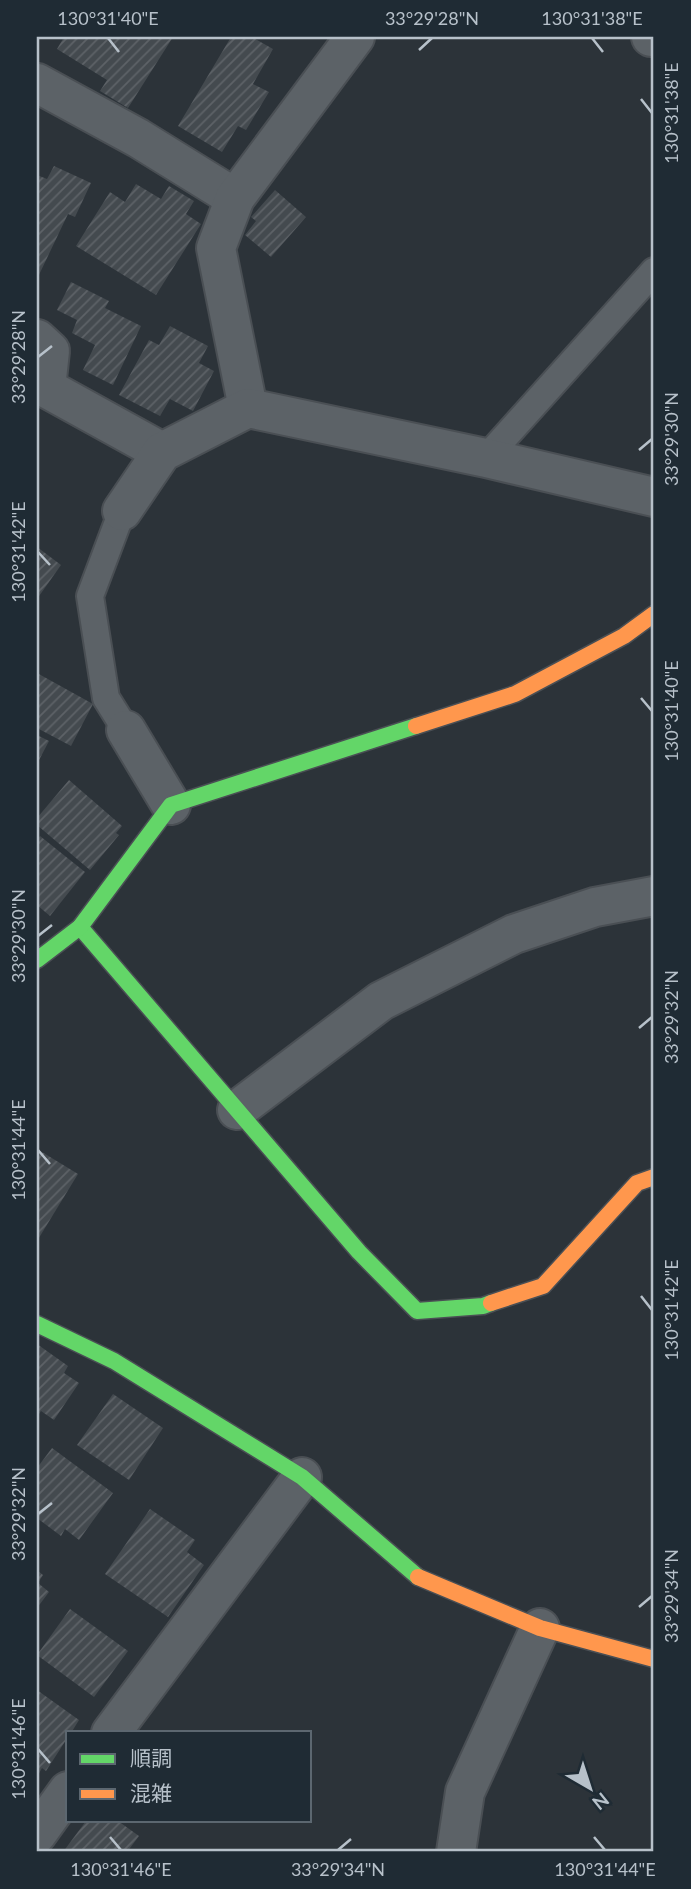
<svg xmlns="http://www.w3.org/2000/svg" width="691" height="1889" font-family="Lato,'Noto Sans JP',sans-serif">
<defs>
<pattern id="building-hatch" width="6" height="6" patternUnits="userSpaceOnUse" patternTransform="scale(1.75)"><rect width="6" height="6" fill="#444a4f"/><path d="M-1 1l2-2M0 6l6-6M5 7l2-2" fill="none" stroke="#5d6267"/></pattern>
</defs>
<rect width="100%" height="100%" fill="#2c3339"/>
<g fill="url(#building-hatch)">
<path d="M 64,37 L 173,37 L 128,108 L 100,91 L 107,80 L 57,49 Z"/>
<path d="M 231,37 L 252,37 L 273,49 L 253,84 L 269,92 L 246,130 L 238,126 L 222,152 L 178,126 Z"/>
<path d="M 54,166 L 91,183 L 75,217 L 68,214 L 37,279 L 37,175 L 47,179 Z"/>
<path d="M 136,184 L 161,199 L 169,186 L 194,201 L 186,214 L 201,224 L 156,295 L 76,246 L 110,192 L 125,202 Z"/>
<path d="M 275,190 L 306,217 L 271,257 L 245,235 L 256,221 L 251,217 Z"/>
<path d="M 71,282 L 109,301 L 105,308 L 141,326 L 113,385 L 83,370 L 95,345 L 72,333 L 77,320 L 57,310 Z"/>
<path d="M 170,326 L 208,346 L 199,363 L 214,371 L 193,411 L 170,399 L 160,416 L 119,395 L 149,340 L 159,345 Z"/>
<path d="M 37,547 L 61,565 L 37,599 Z"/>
<path d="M 37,673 L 93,704 L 71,746 L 37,728 Z"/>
<path d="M 37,735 L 49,741 L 37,764 Z"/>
<path d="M 69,780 L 122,826 L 116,833 L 119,835 L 90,870 L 37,825 L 37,818 Z"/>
<path d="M 40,836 L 85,872 L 50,916 L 37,905 L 37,840 Z"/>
<path d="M 37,1149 L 78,1174 L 37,1241 Z"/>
<path d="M 37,1344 L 68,1366 L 64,1373 L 79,1383 L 54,1420 L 41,1411 L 37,1417 Z"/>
<path d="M 113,1394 L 163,1428 L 129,1480 L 77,1445 Z"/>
<path d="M 52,1448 L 113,1493 L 79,1540 L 65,1529 L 61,1536 L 37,1518 L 37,1468 Z"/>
<path d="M 150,1509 L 195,1540 L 187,1552 L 204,1565 L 168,1617 L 105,1574 Z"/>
<path d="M 37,1570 L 43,1575 L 38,1583 L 49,1592 L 37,1608 Z"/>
<path d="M 70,1609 L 128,1651 L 94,1697 L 37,1655 Z"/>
<path d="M 37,1690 L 79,1720 L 71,1733 L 68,1733 L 68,1737 L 46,1771 L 42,1768 L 37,1777 Z"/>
<path d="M 86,1821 L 118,1821 L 139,1836 L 127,1852 L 63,1852 Z"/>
</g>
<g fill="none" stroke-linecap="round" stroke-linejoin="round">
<g stroke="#4a4f54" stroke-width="30">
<g id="lane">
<path d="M 486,458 L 654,271"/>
<path d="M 122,511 L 90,596 L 106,698 L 126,730"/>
</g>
</g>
<g stroke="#4a4f54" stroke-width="42">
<g id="street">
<path d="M 651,37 L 654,37"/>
<path d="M 37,83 L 138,138 L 235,198"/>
<path d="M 37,339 L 50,351 L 46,388 L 162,452"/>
<path d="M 248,408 L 216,248 L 235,198 L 355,37"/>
<path d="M 122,511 L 162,452 L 248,408 L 486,458 L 654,497"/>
<path d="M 126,730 L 171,805"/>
<path d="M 237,1110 L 381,1001 L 514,934 L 595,907 L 654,896"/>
<path d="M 111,1733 L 302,1477"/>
<path d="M 37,1834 L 68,1791"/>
<path d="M 456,1852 L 465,1792 L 540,1628"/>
</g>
</g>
<g stroke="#4a4f54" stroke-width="19">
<g id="fast">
<path d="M 80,927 L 359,1252 L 417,1311 L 483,1306 L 491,1303"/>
<path d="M 37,960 L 80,927 L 171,805 L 416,726"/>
<path d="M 37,1324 L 114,1361 L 302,1477 L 418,1577"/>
</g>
</g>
<g stroke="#4a4f54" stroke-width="19">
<g id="slow">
<path d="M 416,726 L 515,694 L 624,636 L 654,614"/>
<path d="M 491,1303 L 543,1286 L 637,1183 L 654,1177"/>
<path d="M 418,1577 L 540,1628 L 654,1659"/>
</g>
</g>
<use href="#lane" stroke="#5c6267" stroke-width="26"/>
<use href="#street" stroke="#5c6267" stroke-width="38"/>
<use href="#fast" stroke="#63d668" stroke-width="16"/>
<use href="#slow" stroke="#ff974d" stroke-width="16"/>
</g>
<path fill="none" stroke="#b7c1ca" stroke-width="2.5" d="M 108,38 L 119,52M 592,38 L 603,52M 419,50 L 432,38M 641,99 L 652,113M 38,357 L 52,346M 639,450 L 652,439M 38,552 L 50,565M 641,698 L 652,711M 38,936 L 52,925M 639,1028 L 652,1017M 38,1150 L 50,1164M 641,1296 L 652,1310M 38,1514 L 52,1503M 639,1607 L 652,1596M 38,1749 L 50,1763M 110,1837 L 121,1850M 594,1837 L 605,1850M 338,1850 L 351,1839"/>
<rect width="691" height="1889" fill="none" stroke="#1f2b34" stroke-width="77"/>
<rect x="66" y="1731" width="245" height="91" fill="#1f2b34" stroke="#5c6770" stroke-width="2"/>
<rect x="80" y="1754" width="35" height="10" fill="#63d668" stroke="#5c6770" stroke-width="2"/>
<text x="130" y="1766" font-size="21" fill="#b7c1ca">順調</text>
<rect x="80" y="1789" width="35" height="10" fill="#ff974d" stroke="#5c6770" stroke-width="2"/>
<text x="130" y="1801" font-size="21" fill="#b7c1ca">混雑</text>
<g transform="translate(590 1788) rotate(141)" stroke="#1f2b34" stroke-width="5" paint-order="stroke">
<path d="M0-5L12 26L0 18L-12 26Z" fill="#b7c1ca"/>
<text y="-10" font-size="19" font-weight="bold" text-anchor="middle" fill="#b7c1ca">N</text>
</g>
<rect x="38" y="38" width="614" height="1812" fill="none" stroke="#b7c1ca" stroke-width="2.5"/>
<g font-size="18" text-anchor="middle" fill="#b7c1ca">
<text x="108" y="25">130°31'40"E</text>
<text x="432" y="25">33°29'28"N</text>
<text x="592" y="25">130°31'38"E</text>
<text transform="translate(672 113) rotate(-90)" y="6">130°31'38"E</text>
<text transform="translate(19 357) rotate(-90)" y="6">33°29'28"N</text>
<text transform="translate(672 439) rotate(-90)" y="6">33°29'30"N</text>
<text transform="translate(19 552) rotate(-90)" y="6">130°31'42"E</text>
<text transform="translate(672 711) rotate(-90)" y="6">130°31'40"E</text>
<text transform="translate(19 936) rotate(-90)" y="6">33°29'30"N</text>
<text transform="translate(672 1017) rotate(-90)" y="6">33°29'32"N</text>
<text transform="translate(19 1150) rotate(-90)" y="6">130°31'44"E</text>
<text transform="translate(672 1310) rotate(-90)" y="6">130°31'42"E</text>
<text transform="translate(19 1514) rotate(-90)" y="6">33°29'32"N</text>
<text transform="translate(672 1596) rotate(-90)" y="6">33°29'34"N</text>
<text transform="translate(19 1749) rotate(-90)" y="6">130°31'46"E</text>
<text x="121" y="1876">130°31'46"E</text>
<text x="338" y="1876">33°29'34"N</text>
<text x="605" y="1876">130°31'44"E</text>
</g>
</svg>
